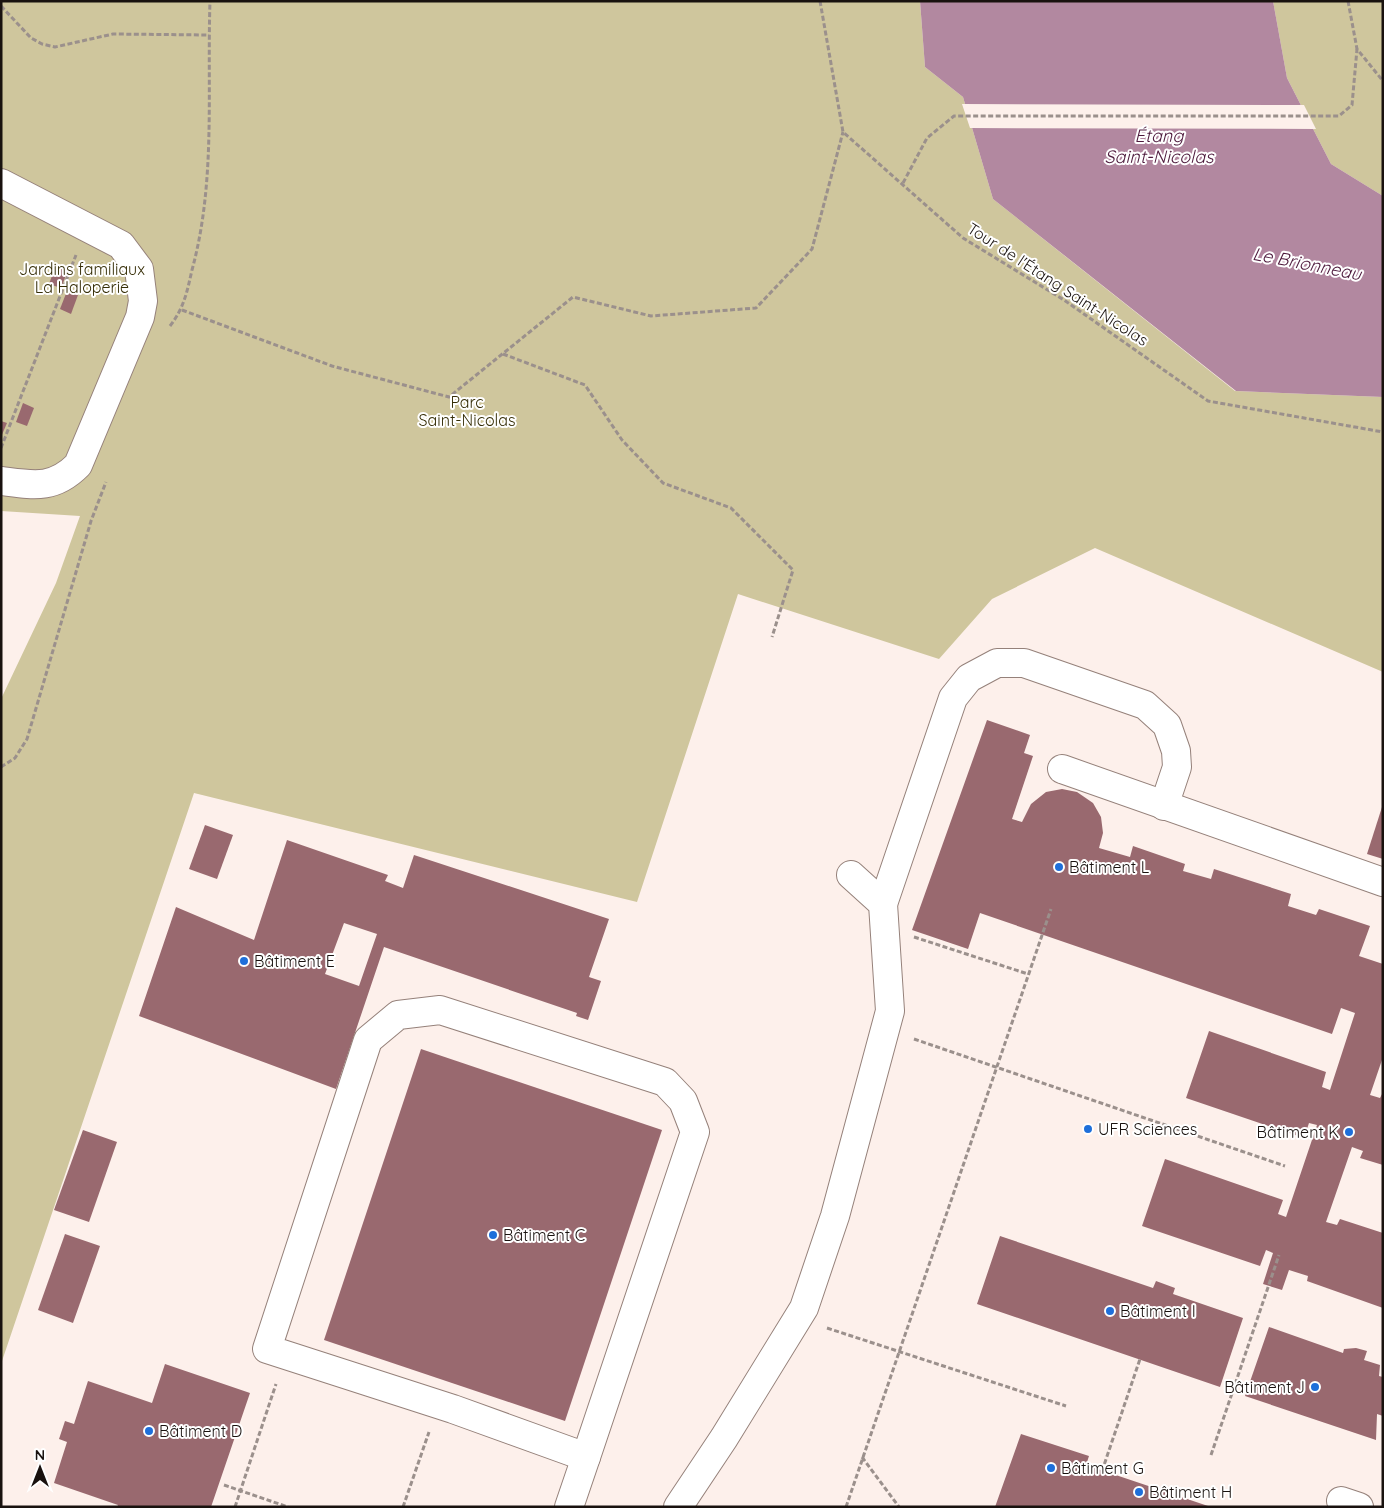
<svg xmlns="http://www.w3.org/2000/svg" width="1384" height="1508" font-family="Quicksand,sans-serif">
<rect width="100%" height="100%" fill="#fdf0eb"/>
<g fill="#cfc69d">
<path d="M 1,1 L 920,1 L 925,67 L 963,97 L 993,199 L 1235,391 L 1383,397 L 1383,672 L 1095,548 L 992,599 L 939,659 L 738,594 L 637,902 L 194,793 L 1,1364 L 1,699 L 56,583 L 80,516 L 1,511 Z"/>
<path d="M 1273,1 L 1383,1 L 1383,196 L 1331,164 L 1287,78 Z"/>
</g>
<path fill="#b288a0" d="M 920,1 L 1273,1 L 1287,78 L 1331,164 L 1383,196 L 1383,397 L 1236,391 L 993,199 L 963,97 L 925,67 Z"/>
<path fill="#fdf0eb" d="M 962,104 L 1304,105 L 1316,129 L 970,128 Z"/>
<g fill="#99696f" fill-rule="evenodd">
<path d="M 56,265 L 68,270 L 61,288 L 49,284 Z"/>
<path d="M 67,291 L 78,295 L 71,314 L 60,309 Z"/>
<path d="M 23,403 L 34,408 L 27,426 L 16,422 Z"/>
<path d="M 1,421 L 7,423 L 1,437 Z"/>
<path d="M 987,720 L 1030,735 L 1024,753 L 1033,756 L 1012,819 L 1022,822 L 1031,804 L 1046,792 L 1062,789 L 1077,792 L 1093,803 L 1101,817 L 1103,833 L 1099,848 L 1130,857 L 1133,846 L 1185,864 L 1183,871 L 1211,879 L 1214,869 L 1291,894 L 1288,906 L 1316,915 L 1319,909 L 1370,926 L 1359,956 L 1383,964 L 1383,1057 L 1370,1095 L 1380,1098 L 1383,1092 L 1383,1165 L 1360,1158 L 1363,1151 L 1352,1147 L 1326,1222 L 1337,1225 L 1340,1219 L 1383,1233 L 1383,1308 L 1307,1281 L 1308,1276 L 1289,1270 L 1282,1290 L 1263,1284 L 1273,1253 L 1266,1250 L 1260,1266 L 1142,1226 L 1165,1159 L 1283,1200 L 1278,1214 L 1286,1217 L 1317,1125 L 1309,1123 L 1304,1138 L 1186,1098 L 1209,1031 L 1326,1072 L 1322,1087 L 1330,1090 L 1355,1013 L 1341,1008 L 1332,1034 L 980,913 L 968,949 L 912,930 Z"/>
<path d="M 1382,807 L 1383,807 L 1383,859 L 1367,854 Z"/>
<path d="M 205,825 L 233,835 L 217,879 L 189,869 Z"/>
<path d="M 287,840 L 388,875 L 385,881 L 403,888 L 414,855 L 609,919 L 589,977 L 601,981 L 588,1020 L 576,1016 L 577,1013 L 384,947 L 336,1089 L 139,1016 L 176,907 L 254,940 ZM 344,923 L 377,934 L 359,986 L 325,974 Z"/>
<path d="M 421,1049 L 662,1130 L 565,1421 L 324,1340 Z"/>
<path d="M 83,1130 L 117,1142 L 89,1222 L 54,1210 Z"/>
<path d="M 65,1234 L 100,1246 L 73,1323 L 38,1310 Z"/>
<path d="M 1000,1236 L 1153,1288 L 1156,1281 L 1175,1288 L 1173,1294 L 1243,1318 L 1220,1387 L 977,1304 Z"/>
<path d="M 1269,1327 L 1343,1353 L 1344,1349 L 1356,1348 L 1367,1351 L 1364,1360 L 1380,1365 L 1379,1376 L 1383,1377 L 1383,1416 L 1377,1414 L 1376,1440 L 1245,1396 Z"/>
<path d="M 165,1364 L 250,1393 L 211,1507 L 117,1507 L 118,1505 L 54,1483 L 67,1442 L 59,1439 L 65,1421 L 74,1424 L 88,1381 L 152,1403 Z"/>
<path d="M 1021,1434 L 1089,1456 L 1086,1465 L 1211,1507 L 995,1507 Z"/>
</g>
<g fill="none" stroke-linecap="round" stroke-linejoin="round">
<g stroke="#95817a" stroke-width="30">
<g id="minor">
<path d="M 1,183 L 121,245 L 139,269 L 143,301 L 140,317 L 78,465 C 53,490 33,485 1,481"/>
<path d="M 1062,769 L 1383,882"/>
<path d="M 883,904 L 953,698 L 969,678 L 997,663 L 1024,663 L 1145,705 L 1167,725 L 1176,751 L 1177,767 L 1164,806"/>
<path d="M 440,1010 L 665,1082 L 683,1101 L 695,1132 L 586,1457 L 453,1409 L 267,1349 L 368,1040 L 398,1015 Z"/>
<path d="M 1341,1501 L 1359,1507"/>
<path d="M 569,1507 L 586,1457"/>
<path d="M 678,1507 L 724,1438 L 804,1308 L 835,1216 L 890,1011 L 883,904 L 851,875"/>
</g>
</g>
<g stroke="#9b908c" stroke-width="3" stroke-dasharray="5 2.5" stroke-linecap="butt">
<path d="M 820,1 L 843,132 L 963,238 L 1064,300 L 1208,401 L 1383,432"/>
<path d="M 1348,1 L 1357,49 L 1383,81"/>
<path d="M 1,6 L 31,38 L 42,44 L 55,47 L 113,34 L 209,35"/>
<path d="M 903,183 L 927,138 L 954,116 L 1339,116 L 1352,105 L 1357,49"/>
<path d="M 182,310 L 332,366 L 449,397 L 573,297 L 651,316 L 756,308 L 812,249 L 843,132"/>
<path d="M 170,326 C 184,308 187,292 192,270 C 216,182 207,92 210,1"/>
<path d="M 503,354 L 585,385 L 622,440 L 663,483 L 731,508 L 793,570 L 772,637"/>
<path d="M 1,448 L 76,255"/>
<path d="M 1,767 L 15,758 L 27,739 L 91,521 L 106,482"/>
<path d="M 914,937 L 1028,974"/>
<path d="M 914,1039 L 1285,1166"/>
<path d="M 827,1328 L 1066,1406"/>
<path d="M 1211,1455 L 1279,1255"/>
<path d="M 862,1457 L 899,1507"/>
<path d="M 1102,1471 L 1140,1359"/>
<path d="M 224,1485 L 288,1507"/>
<path d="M 235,1507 L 276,1384"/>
<path d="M 403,1507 L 429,1432"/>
<path d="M 846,1507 L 1051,909"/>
</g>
<use href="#minor" stroke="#fff" stroke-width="28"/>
</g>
<g fill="#1e6fda" stroke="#fff" stroke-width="2">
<circle cx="1059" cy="867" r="5"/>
<circle cx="244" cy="961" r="5"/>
<circle cx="1088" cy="1129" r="5"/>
<circle cx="1349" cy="1132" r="5"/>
<circle cx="493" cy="1235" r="5"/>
<circle cx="1110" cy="1311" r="5"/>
<circle cx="1315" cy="1387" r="5"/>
<circle cx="149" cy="1431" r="5"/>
<circle cx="1051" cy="1468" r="5"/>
<circle cx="1139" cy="1492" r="5"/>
</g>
<g text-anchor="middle" stroke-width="4" stroke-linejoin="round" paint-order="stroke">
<g font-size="16" fill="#352d06" stroke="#fff">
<text x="82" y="275">Jardins familiaux<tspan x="82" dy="18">La Haloperie</tspan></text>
<text x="467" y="408">Parc<tspan x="467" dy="18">Saint-Nicolas</tspan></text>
</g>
<g font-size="16" fill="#19120f" stroke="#fff">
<text transform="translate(1058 284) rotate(33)" y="6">Tour de l'Étang Saint-Nicolas</text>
</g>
<g font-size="16" fill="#19120f" stroke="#fff" text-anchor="start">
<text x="1069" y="873">Bâtiment L</text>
<text x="254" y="967">Bâtiment E</text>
<text x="1098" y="1135">UFR Sciences</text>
<text x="1339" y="1138" text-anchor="end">Bâtiment K</text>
<text x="503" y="1241">Bâtiment C</text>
<text x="1120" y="1317">Bâtiment I</text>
<text x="1305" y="1393" text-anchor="end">Bâtiment J</text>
<text x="159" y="1437">Bâtiment D</text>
<text x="1061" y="1474">Bâtiment G</text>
<text x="1149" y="1498">Bâtiment H</text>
</g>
<g font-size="18" font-style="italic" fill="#4c183b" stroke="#fff">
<text x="1159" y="142">Étang<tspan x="1159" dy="21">Saint-Nicolas</tspan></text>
<text transform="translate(1307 264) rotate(11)" y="6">Le Brionneau</text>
</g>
</g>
<rect width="1384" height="1508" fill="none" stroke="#19120f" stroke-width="5"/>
<g transform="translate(40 1468)" stroke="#ffffff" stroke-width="4" paint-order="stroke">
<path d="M0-4L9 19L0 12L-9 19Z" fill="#19120f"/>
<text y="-8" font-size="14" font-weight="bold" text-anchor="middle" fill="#19120f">N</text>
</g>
</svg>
